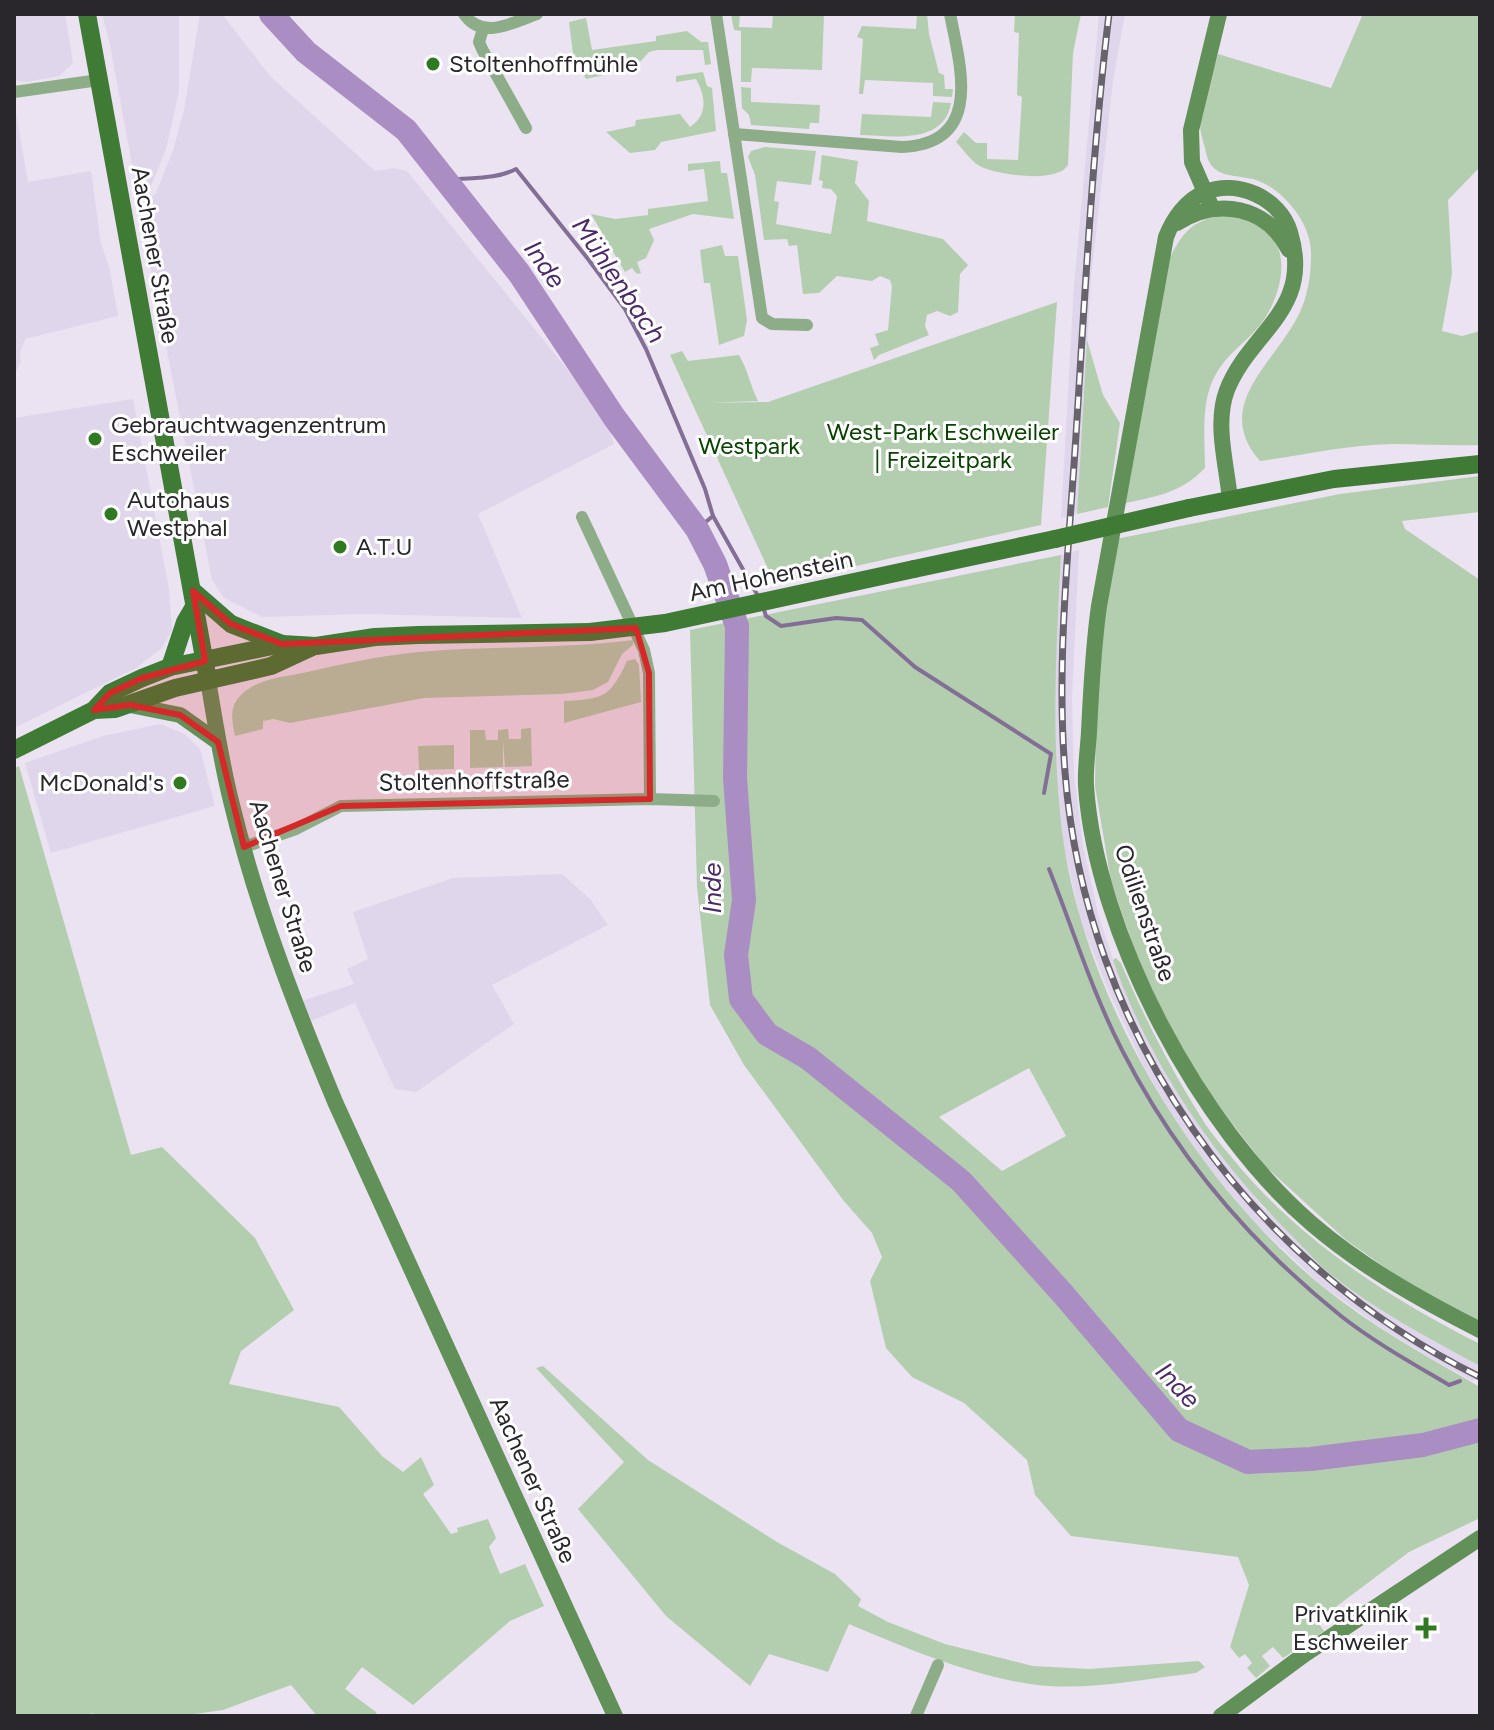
<svg xmlns="http://www.w3.org/2000/svg" width="1494" height="1730" font-family="Figtree,sans-serif">
<rect width="100%" height="100%" fill="#ebe3f2"/>
<g fill="#e0d6eb">
<path d="M 14,14 L 65,14 L 73,63 L 59,76 L 27,82 L 14,80 Z"/>
<path d="M 102,14 L 179,14 L 179,91 L 166,149 L 150,189 L 137,192 L 110,45 Z"/>
<path d="M 200,14 L 222,14 L 270,76 L 375,171 L 393,168 L 407,171 L 604,415 L 614,444 L 478,514 L 522,618 L 364,614 L 262,617 L 224,598 L 212,580 L 139,209 L 156,193 L 173,150 L 184,110 Z"/>
<path d="M 1099,14 L 1125,14 L 1113,81 L 1091,278 L 1077,514 L 1061,518 L 1074,285 Z"/>
<path d="M 14,101 L 28,182 L 91,171 L 101,244 L 109,266 L 118,316 L 25,339 L 20,353 L 21,361 L 14,376 Z"/>
<path d="M 133,399 L 169,589 L 172,630 L 161,649 L 136,668 L 14,728 L 14,418 Z"/>
<path d="M 1079,550 L 1072,698 L 1074,774 L 1083,845 L 1099,917 L 1120,979 L 1156,1054 L 1261,1206 L 1387,1314 L 1480,1366 L 1480,1379 L 1472,1381 L 1432,1359 L 1380,1327 L 1321,1285 L 1249,1217 L 1185,1138 L 1144,1067 L 1107,988 L 1081,922 L 1064,847 L 1056,777 L 1053,696 L 1061,555 Z"/>
<path d="M 160,724 L 185,734 L 200,749 L 215,806 L 51,853 L 25,763 L 103,736 Z"/>
<path d="M 562,874 L 590,899 L 608,925 L 492,985 L 514,1024 L 416,1092 L 395,1089 L 355,1003 L 311,1021 L 302,1001 L 354,984 L 347,969 L 368,959 L 353,912 L 453,878 Z"/>
</g>
<g fill="#b3ceae" fill-rule="evenodd">
<path d="M 731,14 L 740,14 L 739,27 L 772,28 L 773,14 L 824,14 L 822,70 L 752,68 L 751,82 L 741,82 L 741,31 L 734,30 Z"/>
<path d="M 917,14 L 927,14 L 929,34 L 939,73 L 944,75 L 945,89 L 953,89 L 952,97 L 933,96 L 933,83 L 865,80 L 863,94 L 859,94 L 863,39 L 857,37 L 862,26 L 916,29 Z"/>
<path d="M 1015,14 L 1081,14 L 1073,53 L 1068,165 C 1058,184 994,175 978,165 C 970,160 963,149 956,142 L 964,132 L 976,143 L 987,143 L 987,159 L 1018,160 L 1022,97 L 1017,95 L 1019,33 L 1014,32 Z"/>
<path d="M 1363,14 L 1480,14 L 1480,167 L 1448,200 L 1452,274 L 1442,331 L 1462,336 L 1480,331 L 1480,445 C 1450,446 1421,444 1392,444 C 1347,445 1304,455 1260,461 C 1212,407 1273,364 1297,318 C 1308,297 1311,277 1311,254 C 1312,224 1283,189 1256,180 C 1231,173 1210,180 1205,148 C 1203,141 1200,132 1200,124 C 1201,106 1213,73 1218,54 L 1331,88 Z"/>
<path d="M 586,18 L 592,50 L 656,41 L 656,36 L 687,31 L 701,42 L 708,42 L 711,64 L 705,65 L 703,50 L 657,50 L 649,52 L 641,61 L 622,71 L 586,79 L 573,54 L 569,22 Z"/>
<path d="M 703,72 L 707,86 L 712,88 L 716,131 L 661,142 L 655,150 L 630,153 L 606,132 L 635,126 L 636,120 L 680,114 L 690,127 C 708,115 706,97 696,79 L 676,82 L 676,76 Z"/>
<path d="M 741,87 L 751,88 L 751,102 L 820,105 L 819,123 L 810,123 L 809,129 L 751,125 L 749,115 L 742,108 Z"/>
<path d="M 933,102 L 951,103 C 944,145 892,136 860,135 L 862,114 L 931,117 Z"/>
<path d="M 765,147 L 816,151 L 811,185 L 777,181 L 774,201 L 779,202 L 776,224 L 831,234 L 837,196 L 831,189 L 822,188 L 823,181 L 819,180 L 822,155 L 858,161 L 855,183 L 869,201 L 867,221 L 943,239 L 968,265 L 960,274 L 958,312 L 950,316 L 937,311 L 927,315 L 925,326 L 929,335 L 879,355 L 874,360 L 870,348 L 879,345 L 875,334 L 888,330 L 892,286 L 890,280 L 880,276 L 872,281 L 837,276 L 819,293 L 803,294 L 797,245 L 789,246 L 787,239 L 764,240 L 755,175 L 748,157 L 751,151 Z"/>
<path d="M 720,161 L 721,173 L 727,173 L 734,219 L 693,214 L 649,229 L 654,240 L 646,258 L 637,262 L 641,273 L 637,274 L 632,268 L 625,272 L 591,214 L 615,219 L 648,215 L 648,209 L 708,201 L 704,169 L 688,171 L 688,164 Z"/>
<path d="M 1233,214 C 1242,218 1253,221 1261,227 C 1294,248 1281,295 1263,321 C 1245,346 1226,351 1212,382 C 1201,408 1205,441 1205,468 C 1180,494 1156,496 1122,504 L 1170,258 C 1185,226 1198,218 1233,214 Z"/>
<path d="M 722,245 L 725,256 L 738,256 L 747,320 L 744,336 L 719,345 L 710,283 L 704,283 L 700,250 Z"/>
<path d="M 1057,302 L 1041,525 L 775,584 L 670,355 L 682,351 L 688,361 L 739,355 C 748,370 750,385 758,401 L 707,403 L 768,402 Z"/>
<path d="M 1087,340 L 1103,395 L 1120,423 L 1108,507 L 1077,514 Z"/>
<path d="M 1480,476 L 1480,512 L 1402,521 L 1405,529 L 1480,580 L 1480,1323 L 1430,1299 L 1346,1240 L 1265,1166 L 1186,1063 L 1137,957 L 1111,881 L 1095,786 L 1097,650 L 1116,539 L 1340,494 Z"/>
<path d="M 1061,555 C 1056,652 1050,748 1064,845 C 1088,1005 1197,1184 1322,1286 C 1370,1325 1426,1356 1480,1387 L 1480,1518 L 1409,1552 L 1317,1621 L 1324,1631 L 1283,1658 L 1273,1647 L 1262,1656 L 1270,1666 L 1256,1678 L 1247,1668 L 1252,1663 L 1245,1654 L 1239,1658 L 1230,1647 L 1249,1585 L 1238,1557 L 1071,1536 L 1035,1495 L 1027,1460 L 964,1403 L 912,1377 L 886,1348 L 870,1281 L 882,1257 L 872,1233 L 843,1200 L 744,1065 L 710,1005 L 697,887 L 690,630 ZM 1029,1068 L 1066,1136 L 1002,1171 L 939,1117 Z"/>
<path d="M 633,640 L 633,645 L 622,654 L 608,682 L 593,690 L 562,694 L 424,698 L 290,723 L 273,719 L 263,721 L 263,729 L 235,736 C 232,722 229,707 240,696 C 256,679 282,677 303,673 C 341,664 379,656 418,652 C 489,646 561,649 633,640 Z"/>
<path d="M 635,659 L 639,665 L 641,702 L 564,723 L 564,701 C 603,699 610,698 627,661 Z"/>
<path d="M 531,728 L 532,766 L 505,767 L 503,741 L 503,767 L 470,768 L 470,730 L 485,730 L 486,740 L 498,740 L 498,730 L 508,729 L 509,739 L 521,739 L 521,729 Z"/>
<path d="M 454,745 L 454,769 L 419,770 L 418,746 Z"/>
<path d="M 19,766 L 131,1155 L 162,1147 L 255,1238 L 294,1310 L 241,1351 L 229,1384 L 339,1407 L 382,1456 L 403,1472 L 421,1457 L 434,1485 L 423,1494 L 451,1534 L 458,1532 L 457,1528 L 488,1519 L 496,1538 L 489,1547 L 500,1574 L 525,1564 L 544,1606 L 510,1621 L 413,1705 L 362,1667 L 345,1689 L 376,1712 L 377,1716 L 317,1716 L 291,1685 L 223,1710 L 181,1716 L 94,1716 L 93,1713 L 84,1716 L 14,1716 L 14,768 Z"/>
<path d="M 1116,958 L 1121,963 C 1145,1020 1173,1073 1206,1125 C 1214,1137 1224,1148 1233,1159 C 1299,1240 1387,1297 1480,1344 L 1480,1366 C 1428,1338 1375,1310 1329,1273 C 1317,1263 1306,1250 1295,1239 C 1217,1162 1149,1064 1113,960 Z"/>
<path d="M 543,1366 L 648,1460 L 777,1542 L 835,1574 L 861,1599 L 858,1606 L 888,1622 L 945,1644 L 1033,1666 L 1089,1669 L 1199,1661 L 1205,1667 L 1196,1673 C 1142,1679 1085,1692 1030,1684 C 967,1674 908,1649 849,1624 L 828,1672 L 769,1654 L 750,1686 L 666,1616 L 578,1509 L 624,1462 L 536,1368 Z"/>
</g>
<g fill="none" stroke-linecap="round" stroke-linejoin="round">
<g stroke="#836f96" stroke-width="4">
<path d="M 447,180 C 471,177 495,180 516,169 L 588,259 L 625,309 L 646,349 L 705,489 L 713,516 L 758,596"/>
<path d="M 697,529 L 713,516"/>
<path d="M 763,607 L 766,616 L 781,626 L 836,618 L 862,620 L 915,667 L 1051,754 L 1044,793"/>
<path d="M 1049,869 C 1073,929 1092,992 1122,1050 C 1175,1154 1250,1243 1341,1316 C 1374,1342 1412,1363 1449,1385 L 1460,1381"/>
</g>
<path stroke="#aa8ec3" stroke-width="24" d="M 271,14 L 306,52 L 406,130 L 519,273 L 614,417 L 697,529 L 715,564 L 737,626 L 735,778 L 744,900 L 736,955 L 741,999 L 767,1034 L 808,1058 L 961,1181 L 1063,1294 L 1179,1430 L 1248,1462 L 1311,1459 L 1423,1445 L 1480,1430"/>
<g stroke="#8dad88" stroke-width="12">
<path d="M 464,14 C 483,41 513,22 537,14"/>
<path d="M 716,14 L 762,318 L 772,324 L 807,325"/>
<path d="M 483,29 L 479,42 L 482,49 L 526,128"/>
<path d="M 14,92 L 99,80"/>
<path d="M 734,134 L 902,147 C 983,143 961,69 950,14"/>
<path d="M 582,517 L 644,650 L 649,673 L 650,799"/>
<path d="M 244,847 L 296,829 L 341,806 L 650,799 L 714,801"/>
<path d="M 916,1716 L 938,1665"/>
</g>
<g stroke="#619058" stroke-width="16">
<path d="M 1212,208 L 1192,162 L 1191,130 L 1219,14"/>
<path d="M 1177,223 C 1217,197 1267,206 1289,250"/>
<path d="M 1230,500 C 1227,465 1214,424 1227,390 C 1250,331 1314,310 1290,232 C 1280,198 1238,179 1205,192 C 1186,200 1173,219 1166,237 L 1099,606 C 1093,648 1091,690 1089,732 C 1088,750 1085,769 1086,786 C 1096,934 1200,1128 1312,1224 C 1362,1267 1421,1300 1480,1330"/>
<path d="M 208,680 C 215,721 221,761 231,801 C 256,905 295,1006 336,1104 L 615,1716"/>
<path d="M 130,705 L 180,715 L 218,742"/>
<path d="M 1221,1716 L 1305,1654 L 1480,1538"/>
</g>
<g stroke="#3f7b34" stroke-width="18">
<path d="M 87,14 L 208,680"/>
<path d="M 1189,508 L 1334,479 L 1480,464"/>
<path d="M 914,569 L 1055,539"/>
<path d="M 193,591 L 231,624 L 282,644"/>
<path d="M 170,667 L 185,622 L 195,605"/>
<path d="M 94,710 L 115,709 L 175,688 L 271,666 L 312,647"/>
<path d="M 14,750 L 94,710 L 110,693 L 142,678 L 170,667 L 282,644 L 316,646 L 375,637 L 418,635 L 590,632"/>
</g>
<g stroke="#67626b" stroke-width="7">
<path id="rail" d="M 1109,14 C 1092,154 1085,294 1076,435 C 1069,547 1056,660 1065,772 C 1085,1032 1247,1262 1480,1377"/>
</g>
<use href="#rail" stroke="#fff" stroke-width="4" stroke-dasharray="12" stroke-linecap="butt"/>
<g stroke="#3f7b34" stroke-width="18">
<path d="M 1055,539 L 1189,508"/>
<path d="M 590,632 L 665,623 L 914,569"/>
</g>
</g>
<path fill="#d62828" fill-opacity="0.2" stroke="#d62828" stroke-width="6" stroke-linejoin="round" d="M 193,591 L 231,624 L 282,644 L 636,628 L 649,673 L 650,799 L 341,806 L 244,847 L 218,742 L 180,715 L 130,705 L 94,710 L 110,693 L 142,678 L 205,661 Z"/>
<g fill="#2f7a21" stroke="#fff" stroke-width="3">
<circle cx="433" cy="64" r="8"/>
<circle cx="95" cy="439" r="8"/>
<circle cx="111" cy="514" r="8"/>
<circle cx="340" cy="547" r="8"/>
<circle cx="180" cy="783" r="8"/>
<path d="M1422 1616h8v8h8v8h-8v8h-8v-8h-8v-8h8z"/>
</g>
<g text-anchor="middle" stroke-width="6" stroke-linejoin="round" paint-order="stroke">
<g font-size="24" fill="#29262c" stroke="#fff" text-anchor="start">
<text x="449" y="72">Stoltenhoffmühle</text>
<text x="111" y="433">Gebrauchtwagenzentrum<tspan x="111" dy="28">Eschweiler</tspan></text>
<text x="127" y="508">Autohaus<tspan x="127" dy="28">Westphal</tspan></text>
<text x="356" y="555">A.T.U</text>
<text x="164" y="791" text-anchor="end">McDonald's</text>
<text x="1408" y="1622" text-anchor="end">Privatklinik<tspan x="1408" dy="28">Eschweiler</tspan></text>
</g>
<g font-size="24" fill="#29262c" stroke="#fff">
<text transform="translate(155 255) rotate(80)" y="8">Aachener Straße</text>
<text transform="translate(771 576) rotate(-12)" y="8">Am Hohenstein</text>
<text transform="translate(474 781) rotate(-1)" y="8">Stoltenhoffstraße</text>
<text transform="translate(283 886) rotate(73)" y="8">Aachener Straße</text>
<text transform="translate(1145 913) rotate(71)" y="8">Odilienstraße</text>
<text transform="translate(533 1480) rotate(66)" y="8">Aachener Straße</text>
</g>
<g font-size="24" fill="#084400" stroke="#fff">
<text x="943" y="440">West-Park Eschweiler<tspan x="943" dy="28">| Freizeitpark</tspan></text>
<text x="749" y="454">Westpark</text>
</g>
<g font-size="26" font-style="italic" fill="#4e296a" stroke="#fff">
<text transform="translate(545 264) rotate(55)" y="9">Inde</text>
<text transform="translate(619 280) rotate(56)" y="9">Mühlenbach</text>
<text transform="translate(712 888) rotate(-90)" y="9">Inde</text>
<text transform="translate(1178 1385) rotate(47)" y="9">Inde</text>
</g>
</g>
<rect width="1494" height="1730" fill="none" stroke="#29262c" stroke-width="32"/>
</svg>
